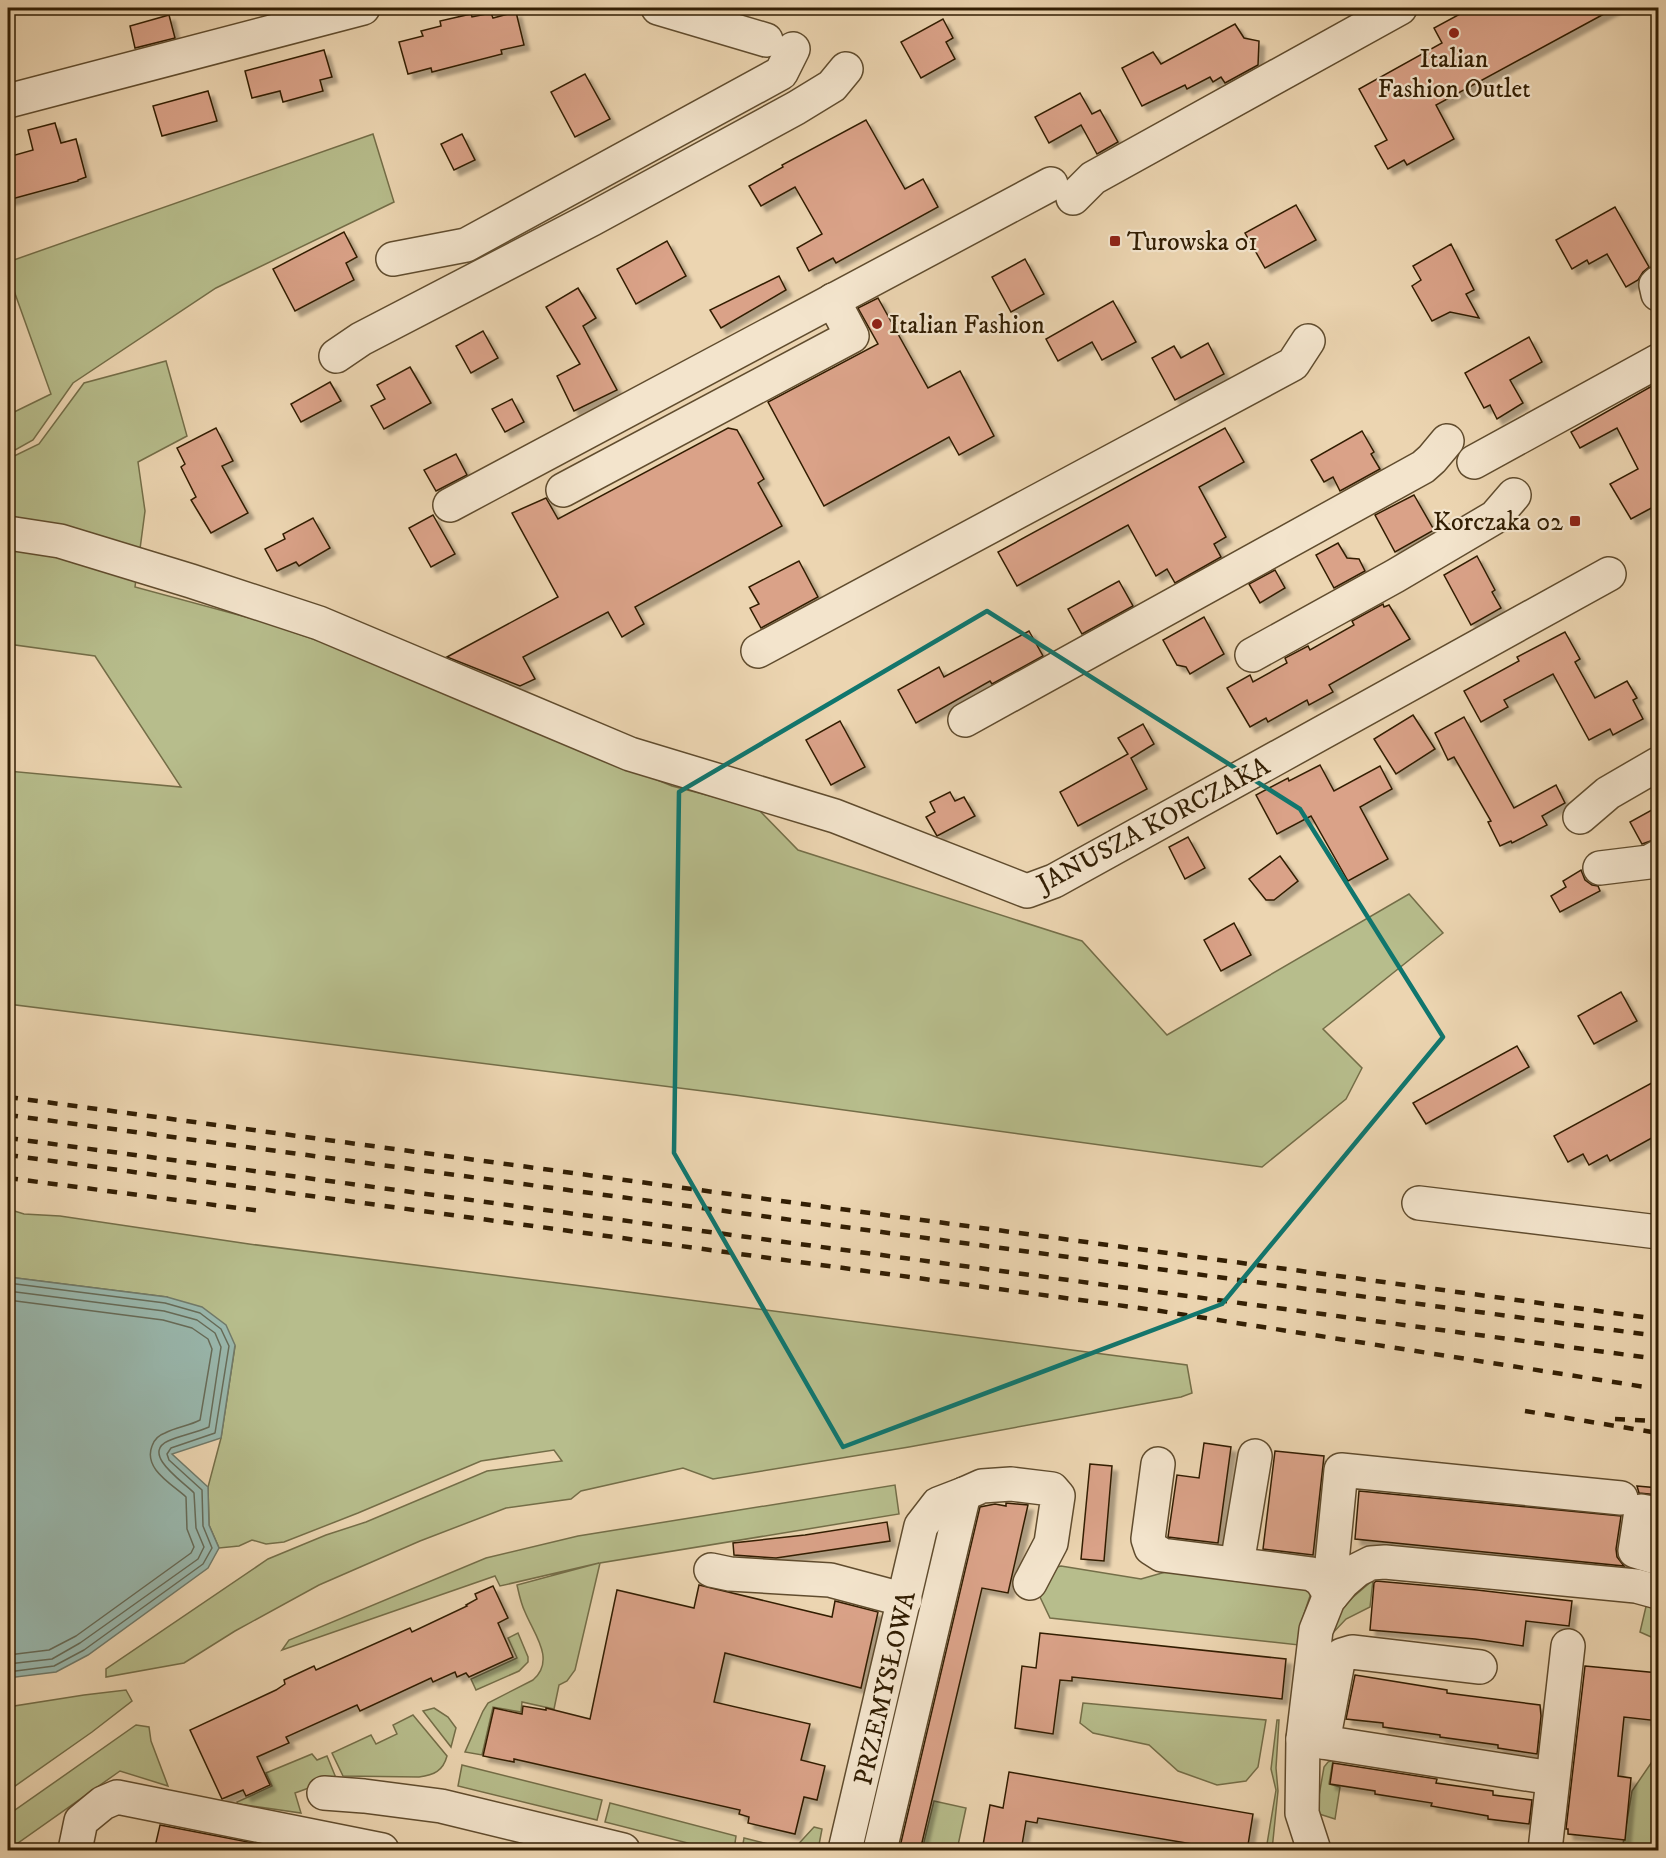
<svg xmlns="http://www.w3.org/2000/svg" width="1666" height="1858" font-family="'IM FELL DW Pica',serif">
<defs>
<filter id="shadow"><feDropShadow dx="5.5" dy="5.5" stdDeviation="1.5" flood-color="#0004"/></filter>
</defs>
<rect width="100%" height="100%" fill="#ecd5b1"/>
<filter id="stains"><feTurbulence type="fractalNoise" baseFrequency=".00333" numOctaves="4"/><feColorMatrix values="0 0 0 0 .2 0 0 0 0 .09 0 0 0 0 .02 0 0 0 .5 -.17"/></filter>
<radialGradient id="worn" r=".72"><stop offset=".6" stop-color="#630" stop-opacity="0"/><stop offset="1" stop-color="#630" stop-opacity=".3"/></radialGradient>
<g fill="#b7bd8c" stroke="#746e48" stroke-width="1.5">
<path d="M 373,134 L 394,202 L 216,288 L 73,383 L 33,440 L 8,454 L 8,415 L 51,394 L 8,274 L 8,262 Z"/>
<path d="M 166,361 L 187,436 L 138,462 L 145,511 L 135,587 L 264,622 L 357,654 L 470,703 L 672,786 L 757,808 L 798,850 L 1082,941 L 1167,1035 L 1409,894 L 1443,933 L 1323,1029 L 1362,1068 L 1346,1099 L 1262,1167 L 735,1095 L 8,1004 L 8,771 L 181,787 L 95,656 L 8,644 L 8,459 L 39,444 L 84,383 Z"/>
<path d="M 8,1209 L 24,1214 L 60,1216 L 249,1244 L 598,1288 L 1187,1365 L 1192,1393 L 1181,1397 L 909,1447 L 713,1479 L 683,1468 L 581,1491 L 571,1499 L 506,1508 L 420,1541 L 319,1585 L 235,1631 L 184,1663 L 106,1677 L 106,1669 L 268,1559 L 326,1535 L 366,1522 L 487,1471 L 562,1461 L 554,1450 L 481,1461 L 358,1513 L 284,1542 L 266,1544 L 252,1540 L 239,1546 L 219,1548 L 209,1525 L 208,1487 L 221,1438 L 235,1346 L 167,1297 L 8,1277 Z"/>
<path d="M 895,1485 L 899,1514 L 600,1563 L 575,1670 L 567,1681 L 559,1685 L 554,1709 L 522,1702 L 521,1712 L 493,1707 L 482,1755 L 465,1752 L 483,1711 L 488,1703 L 533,1680 C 556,1660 534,1634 525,1612 C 521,1604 519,1594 517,1585 L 599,1563 L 500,1586 L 495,1576 L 282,1650 L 289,1640 L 486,1558 L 578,1536 Z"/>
<path d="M 1061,1566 L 1141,1579 L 1183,1567 L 1303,1583 L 1311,1593 L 1302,1620 L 1299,1645 L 1050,1618 L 1040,1597 L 1057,1567 Z"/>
<path d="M 1373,1580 L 1370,1607 L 1346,1619 L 1330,1636 L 1333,1619 L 1352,1598 Z"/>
<path d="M 1648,1598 L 1658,1601 L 1658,1640 L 1640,1632 Z"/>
<path d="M 518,1633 L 528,1657 L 528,1662 L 519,1671 L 476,1690 L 471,1679 L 517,1658 L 508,1638 Z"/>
<path d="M 126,1690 L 132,1701 L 92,1732 L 8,1791 L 8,1707 L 84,1695 Z"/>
<path d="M 1083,1703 L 1266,1720 L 1258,1767 L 1246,1781 L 1217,1785 L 1178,1771 L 1149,1745 L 1093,1733 L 1080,1723 Z"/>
<path d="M 434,1708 L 448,1717 L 456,1728 L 451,1747 L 423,1711 Z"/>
<path d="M 413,1715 L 447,1756 C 443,1771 434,1775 419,1777 L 343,1776 L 332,1753 L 371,1735 L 376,1744 L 397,1734 L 393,1725 Z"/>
<path d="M 1277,1720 L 1279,1720 L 1276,1768 L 1278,1791 L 1272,1850 L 1266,1850 L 1276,1790 L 1271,1769 Z"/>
<path d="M 136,1725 L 149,1727 L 151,1741 L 168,1786 L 120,1771 L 8,1850 L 8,1815 Z"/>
<path d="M 1658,1753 L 1658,1850 L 1622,1850 L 1632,1791 Z"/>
<path d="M 312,1754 L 317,1760 L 327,1756 L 336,1778 L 295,1793 L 301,1813 L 238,1804 L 237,1802 L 272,1786 L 266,1773 Z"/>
<path d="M 1333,1760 L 1329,1784 L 1340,1787 L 1335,1819 L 1316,1813 L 1324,1767 L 1328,1762 Z"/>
<path d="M 462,1765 L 602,1800 L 597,1820 L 458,1786 Z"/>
<path d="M 934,1801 L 966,1808 L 957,1850 L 922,1850 Z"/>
<path d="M 610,1803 L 736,1836 L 734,1850 L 715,1850 L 605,1822 Z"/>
<path d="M 814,1827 L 822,1829 L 818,1850 L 742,1850 L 744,1838 L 793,1850 Z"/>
</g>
<path fill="#99b8ae" stroke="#707a6a" stroke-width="1.5" d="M 8,1277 L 167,1297 L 202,1307 L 226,1325 L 235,1345 L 221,1438 L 172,1454 L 208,1487 L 209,1525 L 219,1548 L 208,1568 L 88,1655 L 56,1672 L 8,1678 Z"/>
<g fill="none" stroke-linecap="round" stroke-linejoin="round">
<g stroke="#666b58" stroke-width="1.5">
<path d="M 8,1283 L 165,1303 L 200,1313 L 221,1329 L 229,1346 L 215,1433 L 171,1448 L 167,1454 L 169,1460 L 202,1490 L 203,1526 L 212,1548 L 203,1564 L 84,1650 L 54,1666 L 8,1672"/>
<path d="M 8,1291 L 164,1311 L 197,1320 L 215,1333 L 221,1347 L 209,1427 C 196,1433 181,1435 168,1441 C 140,1454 185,1483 194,1493 L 196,1528 L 204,1547 L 198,1559 L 80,1643 L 52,1659 L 8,1664"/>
<path d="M 8,1300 L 163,1320 L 192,1328 L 208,1339 L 212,1349 L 200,1420 C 189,1426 176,1427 165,1433 C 159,1435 154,1440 152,1446 C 143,1469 172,1484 186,1497 L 187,1529 L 194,1547 L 191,1553 L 76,1636 L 49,1650 L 8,1655"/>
</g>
</g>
<g fill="#daa288" stroke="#321e03" stroke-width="1.5" filter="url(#shadow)">
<path d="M 1471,8 L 1615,8 L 1436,105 L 1454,139 L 1407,165 L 1404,160 L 1388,169 L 1375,146 L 1387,140 L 1359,89 L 1442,43 L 1434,28 Z"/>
<path d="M 516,12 L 524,45 L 501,50 L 502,54 L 432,72 L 431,68 L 408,74 L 399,42 L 423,36 L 421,31 L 441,26 L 440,21 L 471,14 L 472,17 L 491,13 L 493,18 Z"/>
<path d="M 169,15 L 175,38 L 135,48 L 130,26 Z"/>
<path d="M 943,19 L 953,38 L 946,42 L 955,59 L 921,78 L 901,42 Z"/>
<path d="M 1235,24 L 1244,38 L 1259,41 L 1258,65 L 1225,83 L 1221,77 L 1213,82 L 1210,77 L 1187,89 L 1185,85 L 1142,106 L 1122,68 L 1153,52 L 1161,64 Z"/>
<path d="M 324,50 L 332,77 L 320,80 L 323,91 L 283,102 L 280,91 L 252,98 L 245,71 Z"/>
<path d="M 585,74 L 610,119 L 575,137 L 551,92 Z"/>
<path d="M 208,91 L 217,121 L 162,136 L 153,106 Z"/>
<path d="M 1080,93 L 1092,114 L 1100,110 L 1118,142 L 1097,154 L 1081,125 L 1049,143 L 1035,117 Z"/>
<path d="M 866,120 L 905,189 L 923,179 L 938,207 L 836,263 L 833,258 L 809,271 L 797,248 L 822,234 L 795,187 L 761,206 L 749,186 L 783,167 L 782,165 Z"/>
<path d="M 55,123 L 61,143 L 76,139 L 86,177 L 78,180 L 78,181 L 8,200 L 8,157 L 33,150 L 28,130 Z"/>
<path d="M 462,134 L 475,160 L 454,170 L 441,144 Z"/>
<path d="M 1296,205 L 1316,240 L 1265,268 L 1245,233 Z"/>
<path d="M 1615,207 L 1649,267 L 1643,272 L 1638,280 L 1626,287 L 1607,254 L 1589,264 L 1587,260 L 1572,269 L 1556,240 Z"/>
<path d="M 344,232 L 357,257 L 346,263 L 354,280 L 295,311 L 273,269 Z"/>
<path d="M 667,241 L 686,276 L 636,304 L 617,269 Z"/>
<path d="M 1451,244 L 1474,290 L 1466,294 L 1479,318 L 1450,312 L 1432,321 L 1412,286 L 1421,280 L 1413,266 Z"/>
<path d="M 1025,259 L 1044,294 L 1011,312 L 992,277 Z"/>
<path d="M 779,276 L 786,290 L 721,328 L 710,310 Z"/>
<path d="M 578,288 L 596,318 L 583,326 L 617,390 L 574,411 L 557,376 L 580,364 L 546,307 Z"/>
<path d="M 878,298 L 928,388 L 960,371 L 994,436 L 959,455 L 949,437 L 824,506 L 768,402 L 878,344 L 858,308 Z"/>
<path d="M 1113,301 L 1136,342 L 1102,360 L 1092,342 L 1058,361 L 1046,339 Z"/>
<path d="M 483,331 L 498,358 L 471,373 L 456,346 Z"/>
<path d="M 1529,337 L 1542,362 L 1510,380 L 1523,403 L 1497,419 L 1490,405 L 1484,408 L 1465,373 Z"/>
<path d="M 1208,343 L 1224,374 L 1175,400 L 1152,358 L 1174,346 L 1181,358 Z"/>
<path d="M 410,367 L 431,403 L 384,429 L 371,406 L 385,399 L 377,385 Z"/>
<path d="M 330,382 L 341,401 L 301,422 L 291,404 Z"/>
<path d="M 1659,382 L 1659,507 L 1657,505 L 1631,519 L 1610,484 L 1638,469 L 1617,428 L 1580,448 L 1571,432 Z"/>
<path d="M 512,399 L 524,422 L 505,432 L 492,409 Z"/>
<path d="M 216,428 L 233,461 L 222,466 L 248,513 L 211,533 L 191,500 L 196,497 L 181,467 L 185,464 L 177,448 Z"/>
<path d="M 728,428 L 737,430 L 764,479 L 758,483 L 782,526 L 635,607 L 644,624 L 622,637 L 608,612 L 523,657 L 535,679 L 520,686 L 447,657 L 558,597 L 512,513 L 546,498 L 558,519 Z"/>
<path d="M 1225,428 L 1244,462 L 1199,487 L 1226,537 L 1214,544 L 1221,557 L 1175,583 L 1167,569 L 1156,576 L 1128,525 L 1017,586 L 998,552 Z"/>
<path d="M 1362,431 L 1374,452 L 1371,454 L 1380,469 L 1340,491 L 1333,477 L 1324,482 L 1311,460 Z"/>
<path d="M 456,454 L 467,475 L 436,491 L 424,470 Z"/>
<path d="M 1414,495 L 1434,530 L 1395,552 L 1375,515 Z"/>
<path d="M 433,515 L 455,554 L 431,567 L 409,528 Z"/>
<path d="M 313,518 L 330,548 L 299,566 L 296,562 L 277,571 L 265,549 L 285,539 L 283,534 Z"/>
<path d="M 1338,543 L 1347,558 L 1359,559 L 1365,571 L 1334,588 L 1316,555 Z"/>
<path d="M 1477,556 L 1495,590 L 1492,592 L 1501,608 L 1471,625 L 1444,575 Z"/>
<path d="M 799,561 L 818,597 L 761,628 L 750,608 L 759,604 L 749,587 Z"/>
<path d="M 1275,570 L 1285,588 L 1260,603 L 1249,584 Z"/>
<path d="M 1119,581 L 1133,606 L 1082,634 L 1068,609 Z"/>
<path d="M 1383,604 L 1384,607 L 1389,605 L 1410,639 L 1329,685 L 1333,692 L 1309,705 L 1307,700 L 1268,722 L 1266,718 L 1250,727 L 1227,688 L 1250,675 L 1253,682 L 1287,663 L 1285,658 L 1308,646 L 1310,650 L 1354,625 L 1352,621 Z"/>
<path d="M 1204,617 L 1224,654 L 1190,674 L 1186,667 L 1177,665 L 1163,640 Z"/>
<path d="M 1029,631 L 1043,656 L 992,684 L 990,681 L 916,723 L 898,690 L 939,667 L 944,677 Z"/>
<path d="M 1565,632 L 1580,659 L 1575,662 L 1595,698 L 1627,681 L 1637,698 L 1633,700 L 1643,719 L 1613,735 L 1610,729 L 1589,740 L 1553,674 L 1504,700 L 1508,707 L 1481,722 L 1464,691 L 1519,661 L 1517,657 Z"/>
<path d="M 1413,715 L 1435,749 L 1396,774 L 1374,739 Z"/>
<path d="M 1464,717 L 1514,808 L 1556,785 L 1565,803 L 1542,816 L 1547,825 L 1512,843 L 1511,841 L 1500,846 L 1488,822 L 1491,821 L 1454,757 L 1448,760 L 1435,733 Z"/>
<path d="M 840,721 L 865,767 L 831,785 L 806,740 Z"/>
<path d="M 1143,724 L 1154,744 L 1131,758 L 1147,789 L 1078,826 L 1060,792 L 1128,754 L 1118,738 Z"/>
<path d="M 1320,765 L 1334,791 L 1380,766 L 1392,789 L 1360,807 L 1388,859 L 1348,881 L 1311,816 L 1277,834 L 1256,795 L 1288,778 L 1289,781 Z"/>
<path d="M 950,792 L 955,801 L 964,797 L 975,816 L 937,836 L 926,817 L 935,812 L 930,802 Z"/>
<path d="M 1659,806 L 1659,838 L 1642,844 L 1630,822 Z"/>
<path d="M 1188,837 L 1205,868 L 1185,879 L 1169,847 Z"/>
<path d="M 1280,856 L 1298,881 L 1274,900 L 1266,900 L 1249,879 Z"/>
<path d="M 1581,870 L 1585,880 L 1592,885 L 1598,886 L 1600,891 L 1560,912 L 1551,896 L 1566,887 L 1563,881 Z"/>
<path d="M 1234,923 L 1251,955 L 1221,971 L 1204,940 Z"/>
<path d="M 1621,992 L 1637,1021 L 1594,1044 L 1578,1016 Z"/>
<path d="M 1517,1046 L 1529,1067 L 1426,1124 L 1413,1103 Z"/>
<path d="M 1659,1079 L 1659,1134 L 1610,1161 L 1607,1155 L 1589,1165 L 1583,1154 L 1568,1162 L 1554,1136 Z"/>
<path d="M 1204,1443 L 1231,1447 L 1218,1543 L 1168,1537 L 1177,1475 L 1199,1478 Z"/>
<path d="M 1275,1451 L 1324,1456 L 1313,1555 L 1263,1549 Z"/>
<path d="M 1090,1464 L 1112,1466 L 1104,1561 L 1081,1559 Z"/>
<path d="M 1637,1486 L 1659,1488 L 1659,1495 L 1639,1493 Z"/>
<path d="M 1359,1491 L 1621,1516 L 1616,1549 L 1617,1557 L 1624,1566 L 1355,1539 Z"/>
<path d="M 1006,1503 L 1028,1505 L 1008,1593 L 982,1588 L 920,1851 L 899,1851 L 980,1507 L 995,1504 L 1006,1506 Z"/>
<path d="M 887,1522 L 890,1541 L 776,1558 L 734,1555 L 733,1543 L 805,1535 Z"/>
<path d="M 1376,1581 L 1477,1590 L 1572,1601 L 1569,1626 L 1526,1621 L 1523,1646 L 1475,1639 L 1370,1630 L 1374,1583 Z"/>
<path d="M 699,1585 L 832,1617 L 835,1601 L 878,1612 L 861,1688 L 725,1653 L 714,1702 L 810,1724 L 801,1760 L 825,1766 L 817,1800 L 804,1797 L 795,1834 L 748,1823 L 749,1817 L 739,1814 L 740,1810 L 514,1759 L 514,1762 L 483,1756 L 494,1708 L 522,1714 L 523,1706 L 546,1710 L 546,1708 L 590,1719 L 617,1590 L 694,1608 Z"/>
<path d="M 493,1586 L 508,1618 L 498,1623 L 513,1657 L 469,1677 L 466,1673 L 457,1677 L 455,1672 L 433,1682 L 431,1678 L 360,1711 L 357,1705 L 286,1737 L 289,1743 L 257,1757 L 270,1785 L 246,1796 L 243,1790 L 222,1799 L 190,1730 L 276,1690 L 285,1684 L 284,1680 L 314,1666 L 316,1670 L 410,1628 L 412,1632 L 467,1606 L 466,1605 L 477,1599 L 475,1594 Z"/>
<path d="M 1040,1633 L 1286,1659 L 1282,1699 L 1072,1677 L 1072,1681 L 1060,1680 L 1053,1734 L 1015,1728 L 1022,1666 L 1036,1668 Z"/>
<path d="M 1585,1666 L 1659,1673 L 1659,1721 L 1624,1717 L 1618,1776 L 1631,1778 L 1625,1840 L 1568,1834 L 1568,1829 L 1566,1829 Z"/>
<path d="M 1355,1675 L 1447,1690 L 1447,1693 L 1540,1705 L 1541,1716 L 1537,1754 L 1498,1748 L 1498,1745 L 1440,1737 L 1440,1735 L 1383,1727 L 1383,1723 L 1346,1719 Z"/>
<path d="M 1333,1763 L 1437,1779 L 1436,1783 L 1493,1791 L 1493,1795 L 1532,1800 L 1529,1824 L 1488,1819 L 1488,1816 L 1431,1806 L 1432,1803 L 1375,1794 L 1375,1791 L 1330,1784 Z"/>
<path d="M 1009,1772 L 1253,1814 L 1247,1851 L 1234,1851 L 1038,1818 L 1037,1823 L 1026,1821 L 1021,1851 L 982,1851 L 990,1805 L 1003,1808 Z"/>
<path d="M 160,1825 L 258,1844 L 258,1851 L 154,1851 Z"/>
</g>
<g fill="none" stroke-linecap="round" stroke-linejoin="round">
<g stroke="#604c2e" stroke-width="36">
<g id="minor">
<path d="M 658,8 L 766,40"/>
<path d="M 8,101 L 363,8"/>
<path d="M 1073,198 L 1093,178 L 1400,8"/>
<path d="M 393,259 L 466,245 L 781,73 L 793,49"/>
<path d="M 1658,283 L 1656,285 L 1658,294"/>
<path d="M 336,356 L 361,339 L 592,219 L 796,108 L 832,86 L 846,69"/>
<path d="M 1474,462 L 1658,361"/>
<path d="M 563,490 L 852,336 L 833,300"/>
<path d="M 450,505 L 1051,184"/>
<path d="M 8,533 L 60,541 L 191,581 L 319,623 L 630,754 L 835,816 L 1027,891 L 1054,881 L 1609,574"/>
<path d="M 758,651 L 1293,364 L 1308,341"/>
<path d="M 1252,655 L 1395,576 L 1495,517 L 1514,495"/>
<path d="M 965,720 L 1423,467 L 1432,459 L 1447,441"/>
<path d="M 1580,817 L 1608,793 L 1658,764"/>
<path d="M 1600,868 L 1649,862 L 1658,857"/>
<path d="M 1419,1203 L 1658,1232"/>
<path d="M 1158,1464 L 1148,1539 L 1151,1548 L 1162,1555 L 1312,1574 L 1321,1580 L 1331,1596"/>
<path d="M 1658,1514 L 1641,1511 L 1635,1551 L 1658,1558"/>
<path d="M 1237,1564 L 1255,1456"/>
<path d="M 711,1570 L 730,1574 L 830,1580 L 905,1600"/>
<path d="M 1331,1596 L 1332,1562 L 1341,1470 L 1621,1498"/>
<path d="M 1303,1739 L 1552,1778"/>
<path d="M 1323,1742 L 1338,1662 L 1342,1655 L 1352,1652 L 1480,1667"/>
<path d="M 324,1793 L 364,1796 L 441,1806 L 623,1850"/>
<path d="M 75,1850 L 81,1821 L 103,1803 L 117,1797 L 382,1850"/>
<path d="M 845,1850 L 921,1526 L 938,1504 L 964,1494"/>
<path d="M 880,1850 L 964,1494 L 982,1486 L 1011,1484 L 1052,1489 L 1058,1496 L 1051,1543 L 1030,1583"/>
<path d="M 1314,1850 L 1302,1813 L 1303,1739 L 1316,1630 L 1328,1600 L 1343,1582 L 1357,1570 L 1371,1563 L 1385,1562 L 1636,1586 L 1658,1592"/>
<path d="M 1545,1850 L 1568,1646"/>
</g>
</g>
<use href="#minor" stroke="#f3e4cc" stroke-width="33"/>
<g stroke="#321e03" stroke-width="4.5" stroke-dasharray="10 10" stroke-linecap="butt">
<path d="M 8,1097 L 1658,1319"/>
<path d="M 8,1115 L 1658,1336"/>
<path d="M 8,1138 L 1658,1359"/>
<path d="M 8,1155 L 1154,1310 L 1658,1389"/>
<path d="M 8,1178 L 261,1211"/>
<path d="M 1525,1411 L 1658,1433"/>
<path d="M 1615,1419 L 1658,1421"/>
</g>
</g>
<path fill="none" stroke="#0f766e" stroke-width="4.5" stroke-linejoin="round" d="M 987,611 L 1300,809 L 1443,1037 L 1222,1304 L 843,1447 L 674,1153 L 679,792 Z"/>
<g fill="#8f2418" stroke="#f3e4cc" stroke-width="2">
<circle cx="1454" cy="33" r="6"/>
<rect x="1109" y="235" width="12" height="12" rx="3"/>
<circle cx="877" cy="324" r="6"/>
<rect x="1569" y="515" width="12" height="12" rx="3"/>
</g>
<g text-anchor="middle" stroke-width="4.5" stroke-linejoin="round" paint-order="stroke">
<g font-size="26" fill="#321e03" stroke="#f3e4cc" text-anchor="start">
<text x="1454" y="67" text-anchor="middle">Italian<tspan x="1454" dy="30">Fashion Outlet</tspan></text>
<text x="1127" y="250">Turowska 01</text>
<text x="889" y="333">Italian Fashion</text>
<text x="1563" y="530" text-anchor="end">Korczaka 02</text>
</g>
<g font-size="26" fill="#321e03" stroke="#f3e4cc">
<text transform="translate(1153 824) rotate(-28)" y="9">JANUSZA KORCZAKA</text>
<text transform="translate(884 1688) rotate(-77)" y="9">PRZEMYSŁOWA</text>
</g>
</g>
<rect width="1666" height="1858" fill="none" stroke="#ecd5b1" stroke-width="30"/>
<rect x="9" y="9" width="1648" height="1840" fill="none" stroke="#321e03" stroke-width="3"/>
<rect x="15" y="15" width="1636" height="1828" fill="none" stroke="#321e03" stroke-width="1.5"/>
<rect width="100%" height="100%" filter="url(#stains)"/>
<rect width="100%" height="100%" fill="url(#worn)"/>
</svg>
